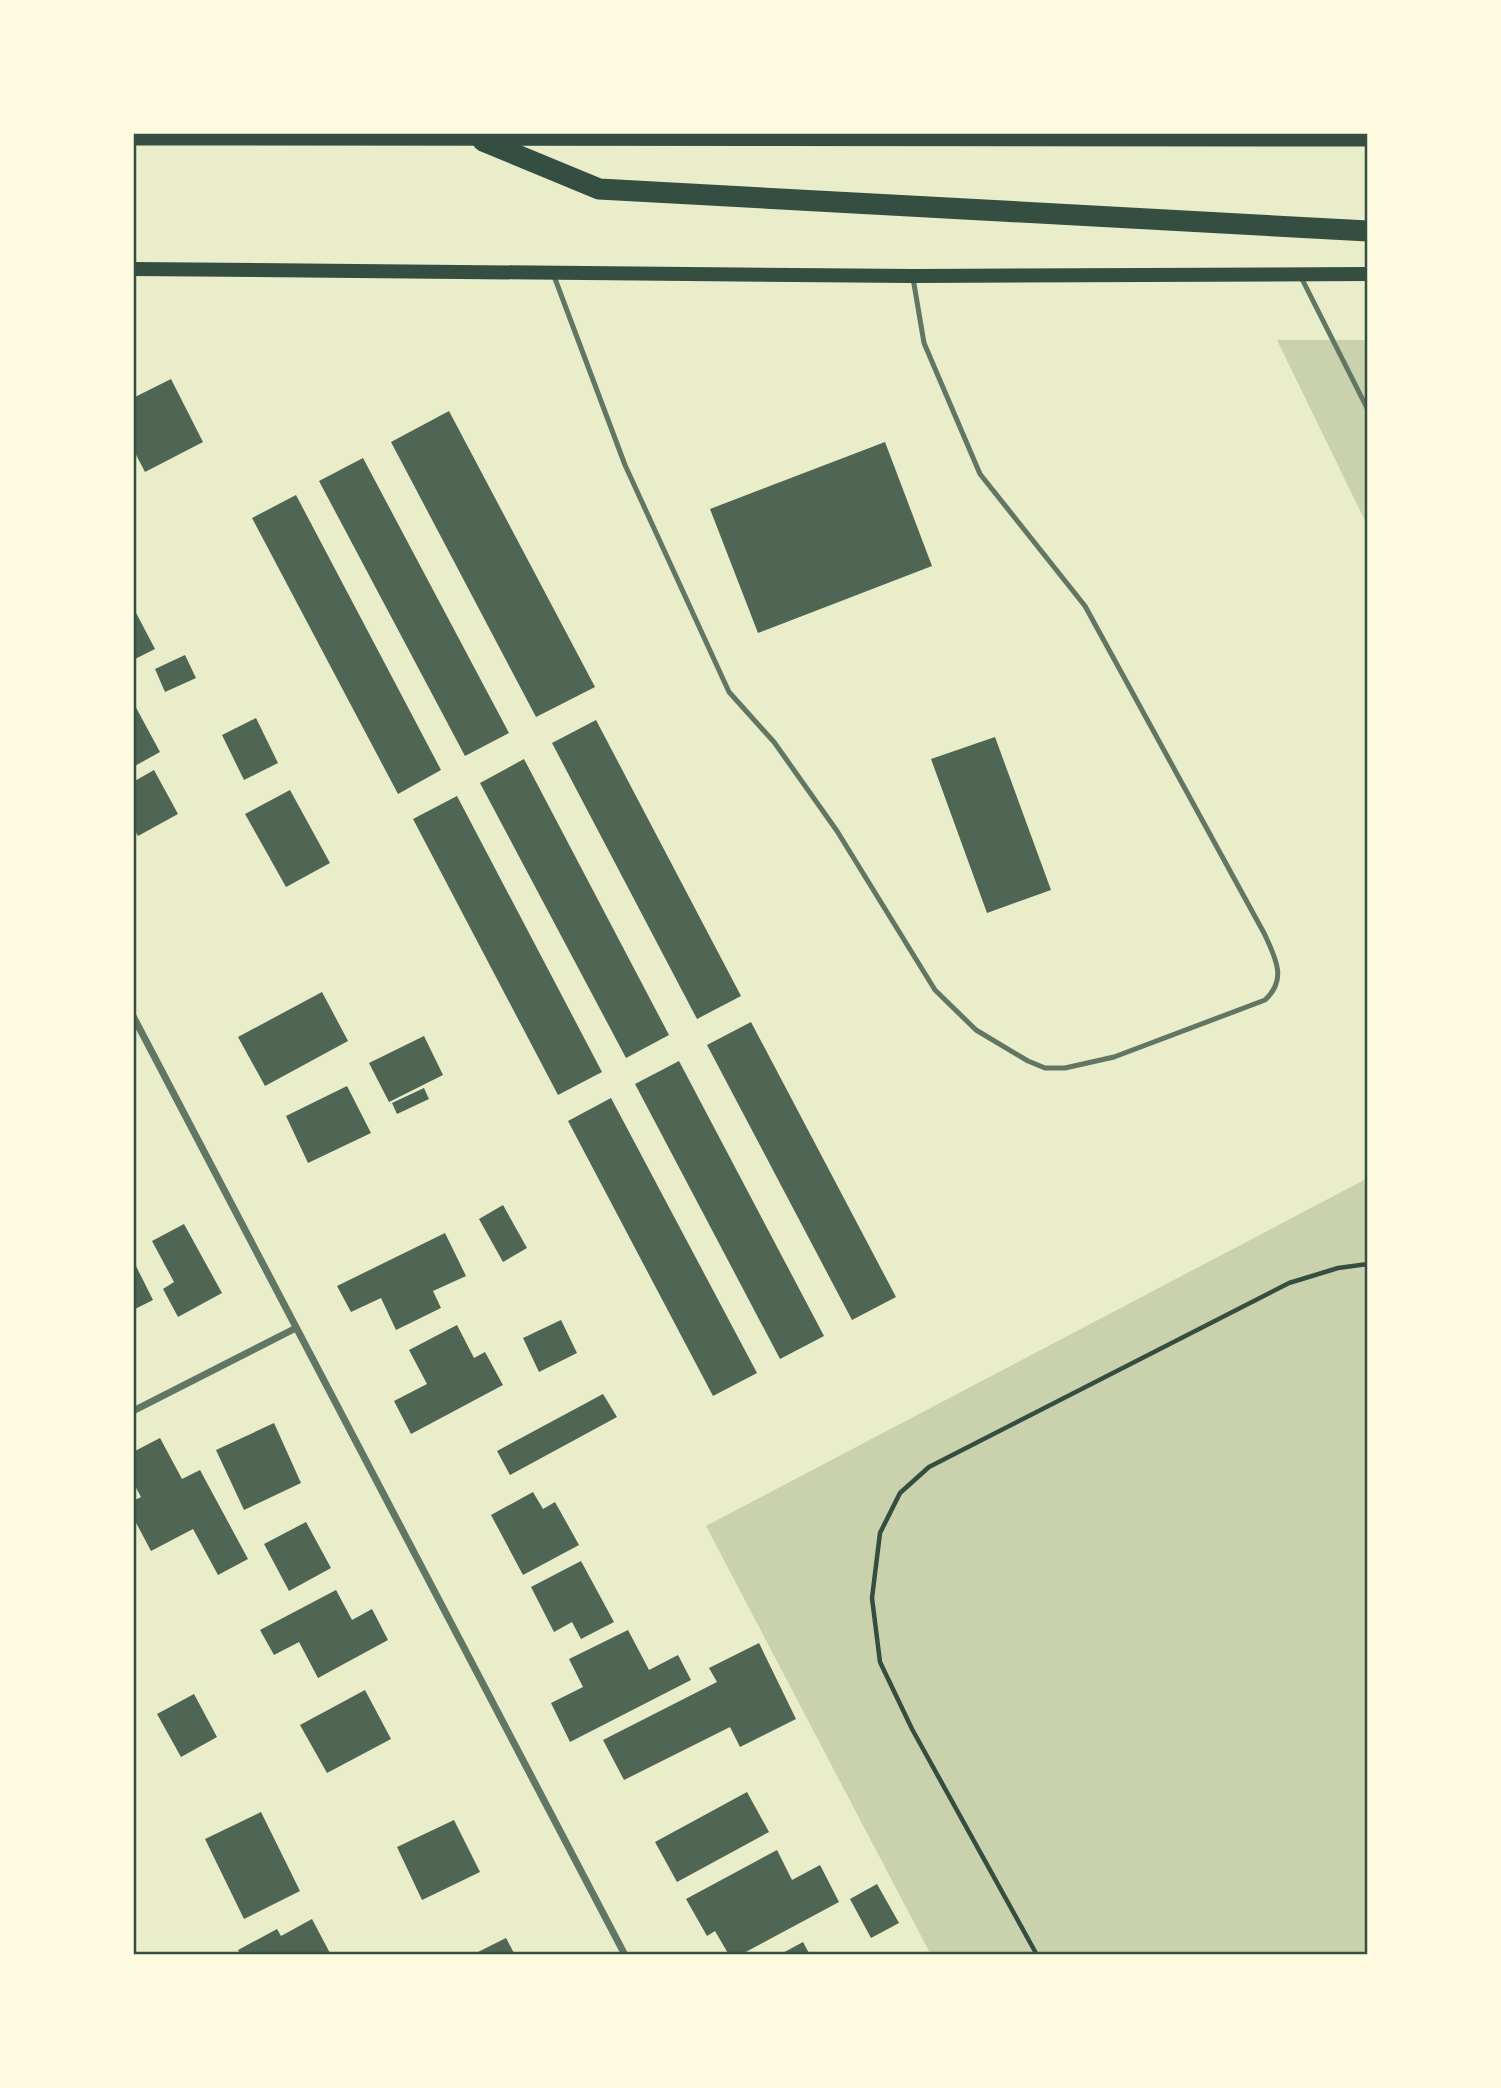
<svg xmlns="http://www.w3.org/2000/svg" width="1501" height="2088" font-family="Montserrat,sans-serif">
<rect width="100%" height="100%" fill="#e9edc9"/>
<g fill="#cad2ad">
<path d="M 1277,340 L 1368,340 L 1368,527 Z"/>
<path d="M 1368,1178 L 1368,1955 L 931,1955 L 706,1526 Z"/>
</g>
<g fill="#4f6655">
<path d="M 171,379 L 203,442 L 145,472 L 133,449 L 133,398 Z"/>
<path d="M 449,411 L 595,687 L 536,717 L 391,442 Z"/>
<path d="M 885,442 L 932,566 L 758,633 L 710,509 Z"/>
<path d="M 363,458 L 509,733 L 465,756 L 319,481 Z"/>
<path d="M 296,495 L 441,770 L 398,794 L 252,518 Z"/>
<path d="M 133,607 L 155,649 L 133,660 Z"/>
<path d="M 185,655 L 196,678 L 165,692 L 155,669 Z"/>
<path d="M 133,702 L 160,752 L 133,767 Z"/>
<path d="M 256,718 L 278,763 L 244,780 L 222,735 Z"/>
<path d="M 596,720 L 741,996 L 697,1019 L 552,743 Z"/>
<path d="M 995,737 L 1051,890 L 987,913 L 931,759 Z"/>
<path d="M 524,759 L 669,1035 L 626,1058 L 480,783 Z"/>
<path d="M 154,770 L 178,814 L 138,836 L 133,827 L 133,782 Z"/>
<path d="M 290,790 L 330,863 L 286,887 L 245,814 Z"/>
<path d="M 457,796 L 602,1072 L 558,1095 L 413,819 Z"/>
<path d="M 322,992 L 348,1041 L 265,1086 L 238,1037 Z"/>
<path d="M 751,1022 L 896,1297 L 852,1320 L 707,1045 Z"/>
<path d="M 424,1036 L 443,1075 L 389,1102 L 369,1063 Z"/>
<path d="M 679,1061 L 824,1336 L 780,1359 L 635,1084 Z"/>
<path d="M 347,1086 L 371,1133 L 308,1163 L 286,1116 Z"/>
<path d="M 424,1088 L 429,1099 L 397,1114 L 392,1103 Z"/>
<path d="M 611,1098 L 757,1373 L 713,1396 L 568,1121 Z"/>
<path d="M 503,1205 L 527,1248 L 503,1262 L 479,1219 Z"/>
<path d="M 184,1224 L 222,1293 L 178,1317 L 163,1289 L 174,1282 L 152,1241 Z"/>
<path d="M 445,1233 L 466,1276 L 433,1291 L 441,1308 L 396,1330 L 381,1298 L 351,1312 L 337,1286 Z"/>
<path d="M 133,1260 L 153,1300 L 133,1310 Z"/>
<path d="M 561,1320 L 577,1353 L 539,1372 L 523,1338 Z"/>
<path d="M 457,1325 L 474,1358 L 485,1352 L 503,1385 L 411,1434 L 394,1401 L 427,1384 L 409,1350 Z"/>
<path d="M 603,1394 L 617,1417 L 510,1475 L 497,1451 Z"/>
<path d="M 274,1423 L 301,1483 L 244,1510 L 216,1450 Z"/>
<path d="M 160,1438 L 182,1479 L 200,1470 L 248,1559 L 218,1575 L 193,1529 L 151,1551 L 133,1517 L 133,1501 L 141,1497 L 133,1482 L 133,1452 Z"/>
<path d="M 533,1492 L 543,1509 L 555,1502 L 579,1545 L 523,1575 L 491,1515 Z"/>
<path d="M 306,1522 L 331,1568 L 289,1591 L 264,1544 Z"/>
<path d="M 581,1561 L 614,1622 L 581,1639 L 572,1622 L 554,1632 L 531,1587 Z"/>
<path d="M 336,1590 L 352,1620 L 372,1609 L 388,1640 L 318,1678 L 299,1642 L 274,1655 L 260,1630 Z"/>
<path d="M 628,1630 L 649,1670 L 678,1655 L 691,1680 L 570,1742 L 551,1703 L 583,1687 L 569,1659 Z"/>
<path d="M 759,1643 L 796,1719 L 740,1747 L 730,1727 L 624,1780 L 603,1740 L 717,1682 L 709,1668 Z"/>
<path d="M 365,1690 L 391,1739 L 327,1773 L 300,1725 Z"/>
<path d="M 194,1694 L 217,1737 L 181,1757 L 157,1714 Z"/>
<path d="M 747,1792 L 769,1832 L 677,1882 L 655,1842 Z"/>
<path d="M 261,1812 L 300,1891 L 244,1919 L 205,1839 Z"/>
<path d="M 454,1820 L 480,1872 L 422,1900 L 397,1847 Z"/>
<path d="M 777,1850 L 792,1880 L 820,1865 L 839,1902 L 740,1955 L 729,1955 L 715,1931 L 707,1936 L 686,1899 Z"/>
<path d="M 877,1884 L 899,1923 L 871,1938 L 850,1899 Z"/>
<path d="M 312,1919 L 331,1955 L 241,1955 L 238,1950 L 277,1929 L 281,1936 Z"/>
<path d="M 506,1938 L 515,1955 L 472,1955 Z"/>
<path d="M 803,1942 L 810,1955 L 779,1955 Z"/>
</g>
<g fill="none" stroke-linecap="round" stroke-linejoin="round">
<path stroke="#344e41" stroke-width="4.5" d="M 1037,1955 L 912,1729 L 880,1662 L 872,1598 L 880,1533 L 900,1493 L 929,1467 L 1289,1283 L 1338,1268 L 1368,1264"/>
<g stroke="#617663" stroke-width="5">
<path d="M 554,276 L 625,465 L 729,692 L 774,742 L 837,831 L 935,990 L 976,1030 L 1028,1061 L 1045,1068 L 1065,1068 L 1114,1057 L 1265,1000 C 1288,979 1275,957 1264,933 L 1085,606 L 980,474 L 924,343 L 913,278"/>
<path d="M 1301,277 L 1368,410"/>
</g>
<g stroke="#617663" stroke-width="7">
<path d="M 133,1016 L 625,1955"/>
<path d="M 133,1411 L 296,1328"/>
</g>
<path stroke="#344e41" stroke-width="14" d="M 133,269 L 913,276 L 1368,274"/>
<g stroke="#344e41" stroke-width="21">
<path d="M 133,135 L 1368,136"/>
<path d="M 483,141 L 599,189 L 1368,231"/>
</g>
</g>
<rect width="1501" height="2088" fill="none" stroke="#fefae0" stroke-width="270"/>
<rect x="135" y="135" width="1231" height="1818" fill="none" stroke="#344e41" stroke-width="2.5"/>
</svg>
